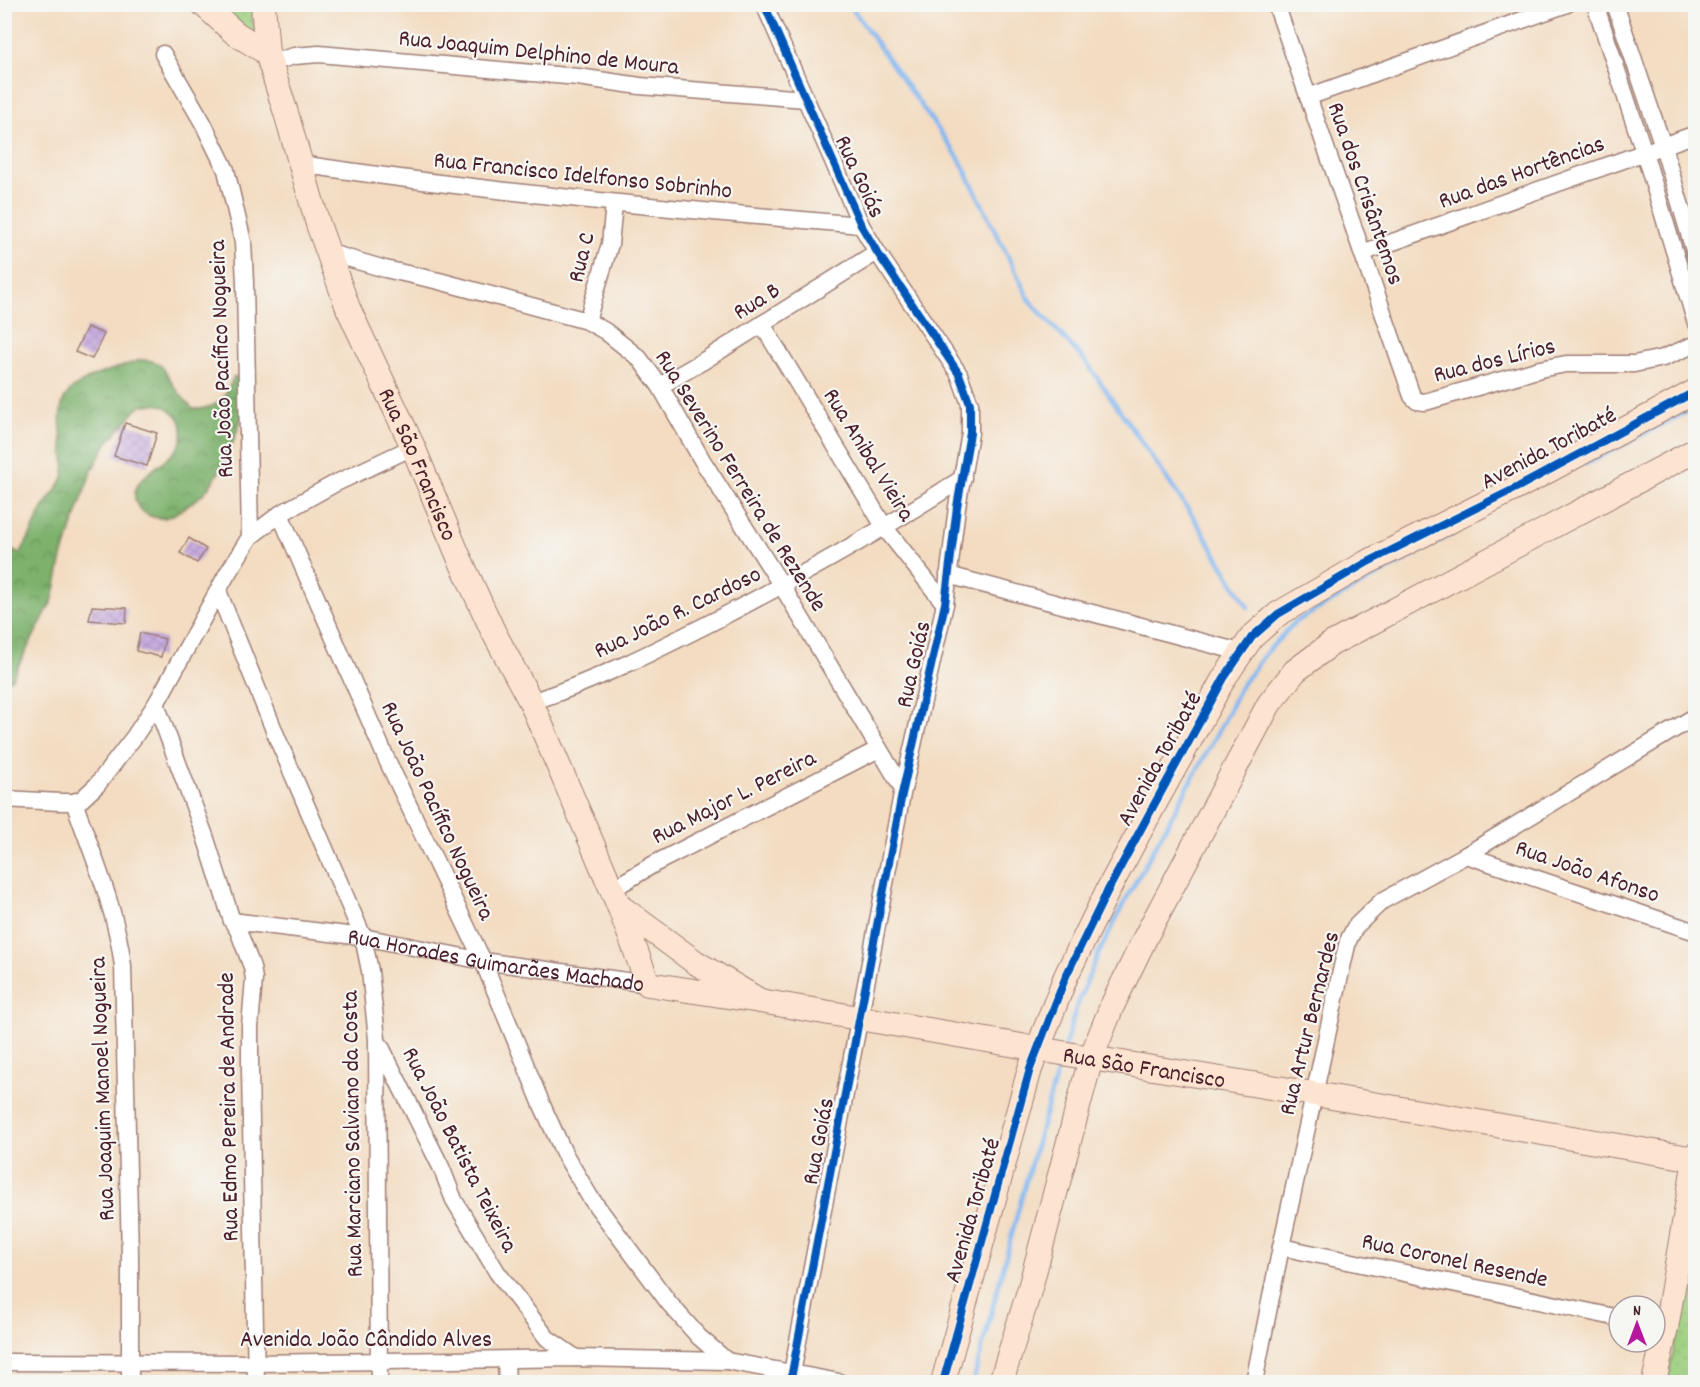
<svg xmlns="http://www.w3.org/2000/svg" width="1700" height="1387" font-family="Dekko,sans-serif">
<defs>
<pattern id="forest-crowns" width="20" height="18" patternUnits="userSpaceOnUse" patternTransform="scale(1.5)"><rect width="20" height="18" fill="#7db16c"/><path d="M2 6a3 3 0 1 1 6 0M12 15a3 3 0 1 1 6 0" fill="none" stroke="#688f59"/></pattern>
<pattern id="park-dots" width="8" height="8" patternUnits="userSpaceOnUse" patternTransform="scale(1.5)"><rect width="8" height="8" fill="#9cce7d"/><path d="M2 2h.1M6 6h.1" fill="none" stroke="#88b06c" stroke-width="1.8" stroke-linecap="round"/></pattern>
<pattern id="building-cross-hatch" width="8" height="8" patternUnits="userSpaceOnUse" patternTransform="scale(1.5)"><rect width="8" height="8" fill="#c8ade0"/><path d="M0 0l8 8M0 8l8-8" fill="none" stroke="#ad94c0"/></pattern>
</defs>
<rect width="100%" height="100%" fill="#f6f6f2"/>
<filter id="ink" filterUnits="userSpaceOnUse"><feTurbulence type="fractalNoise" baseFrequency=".0167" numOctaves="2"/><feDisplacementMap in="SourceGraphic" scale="12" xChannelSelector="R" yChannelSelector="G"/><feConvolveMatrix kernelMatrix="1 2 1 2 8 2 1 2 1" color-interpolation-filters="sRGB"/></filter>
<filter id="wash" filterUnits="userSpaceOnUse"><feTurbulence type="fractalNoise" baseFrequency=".008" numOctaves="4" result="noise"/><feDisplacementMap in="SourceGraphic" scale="24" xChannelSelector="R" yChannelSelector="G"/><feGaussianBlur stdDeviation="1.35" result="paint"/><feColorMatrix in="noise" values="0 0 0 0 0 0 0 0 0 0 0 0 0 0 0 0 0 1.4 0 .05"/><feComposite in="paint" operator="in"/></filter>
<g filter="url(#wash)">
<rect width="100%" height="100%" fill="#f3dcc1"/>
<path fill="url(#forest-crowns)" stroke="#64684c" stroke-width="1.5" d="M 140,360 C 162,360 162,366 172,383 C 177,392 186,401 193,409 C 218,410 226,397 234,376 L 243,380 C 243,390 245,403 243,412 C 237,436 220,477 203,494 C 198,499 190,503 184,508 C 178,512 172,517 164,518 C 145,520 126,502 139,483 C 152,464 186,456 182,429 C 182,422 179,417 174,413 C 164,403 153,403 140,406 L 107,443 L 91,472 L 62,557 L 53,599 L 12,678 L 5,684 L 5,546 L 19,554 C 31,539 35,521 45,505 C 51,494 62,486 64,473 C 67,450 51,411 69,392 C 86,374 118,369 140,360 Z"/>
<g fill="url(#park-dots)" stroke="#737654" stroke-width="1.5">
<path d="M 215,5 L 250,5 L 256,37 Z"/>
<path d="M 1695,1241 L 1695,1382 L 1667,1382 Z"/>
</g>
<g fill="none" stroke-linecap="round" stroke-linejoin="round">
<g stroke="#82b7f0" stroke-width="4.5">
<path d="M 849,4 L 960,160 L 1030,301 L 1087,363 L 1194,518 L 1248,607"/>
<path d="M 1586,464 L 1696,407"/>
<path d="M 1065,1045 L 1076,1009 L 1094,963 L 1123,905 L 1223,723 L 1240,687 L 1266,653 L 1295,622 L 1453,533"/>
<path d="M 973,1382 L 1026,1181 L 1061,1059"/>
</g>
</g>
<g id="blocks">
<g fill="url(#building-cross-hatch)">
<path d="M 87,327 L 104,334 L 92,359 L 75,352 Z"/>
<path d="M 125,423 L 157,433 L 147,466 L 114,456 Z"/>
<path d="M 189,538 L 206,549 L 197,563 L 180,553 Z"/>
<path d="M 92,606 L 127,608 L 126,623 L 89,620 Z"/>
<path d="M 140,633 L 165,639 L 161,657 L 136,651 Z"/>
</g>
</g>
</g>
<g filter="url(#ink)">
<use href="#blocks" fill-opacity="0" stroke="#9e7e76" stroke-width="1.5"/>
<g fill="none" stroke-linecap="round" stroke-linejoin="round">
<g stroke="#9e7e76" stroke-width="19">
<g id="street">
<path d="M 764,4 L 861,225 L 877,252 L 959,374 L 970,404 L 970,433 L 957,507 L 945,604 L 902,794 L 792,1373"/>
<path d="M 1276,4 L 1412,396 L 1417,401 L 1425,402 L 1540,369 L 1566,364 L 1634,364 L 1663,358 L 1696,344"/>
<path d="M 1595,4 L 1644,152 L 1696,323"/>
<path d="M 1615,4 L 1663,146 L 1696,257"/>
<path d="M 163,54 L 203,123 L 226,170 L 243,242 L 245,283 L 250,537"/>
<path d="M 270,63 L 294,56 L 319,54 L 578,77 L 640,86 L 805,99"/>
<path d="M 1308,97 L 1567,4"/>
<path d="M 300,164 C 486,192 673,209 861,225"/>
<path d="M 327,252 L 385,269 L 439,281 L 587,321 L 605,331 L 639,358 L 660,386 L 702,460 L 782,586 L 903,789"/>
<path d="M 1362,253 L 1696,134"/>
<path d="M 587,321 L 610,244 L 614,204"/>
<path d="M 762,324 L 885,528 L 945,604"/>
<path d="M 660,386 L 705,360 L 877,252"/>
<path d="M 280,514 L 386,758 L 483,961 L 542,1105 L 564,1153 L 590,1197 L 669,1303 L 699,1337 L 727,1361 L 839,1382"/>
<path d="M 948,575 L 1240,652"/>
<path d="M 218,591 L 278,740 L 363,937 L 370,971 L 377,1039 L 379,1382"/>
<path d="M 531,702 C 596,681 657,650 718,619 C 803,575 883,530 963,478"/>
<path d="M 156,704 L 205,836 L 232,921 L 238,930 L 252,967 L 254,979 L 250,1026 L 250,1071 L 256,1382"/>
<path d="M 4,799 L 60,802 L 74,802 L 82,799 L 97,785 L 134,737 L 156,704 L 226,576 L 250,537 L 280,514 L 334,484 L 413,447"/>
<path d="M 74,802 C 93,856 116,909 123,966 L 130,1255 L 130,1382"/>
<path d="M 1466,855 L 1696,932"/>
<path d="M 611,890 L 654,864 L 879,749"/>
<path id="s1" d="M 232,921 L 363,937 L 483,961 L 648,984"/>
<path d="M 380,1045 L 441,1167 L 454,1200 L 497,1272 L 547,1338 L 576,1358"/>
<path d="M 1281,1247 L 1619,1318"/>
<path d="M 506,1361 L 507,1382"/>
<path d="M 4,1362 L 256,1363 L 576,1358 L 727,1361"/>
<path d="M 1254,1382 L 1281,1247 L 1341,971 L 1348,941 L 1355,927 L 1382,901 L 1466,855 L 1696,716"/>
</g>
</g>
<g stroke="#9e7e76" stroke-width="26">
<g id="secondary">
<path d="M 203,4 L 235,33 L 267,53"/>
<path id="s2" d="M 263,4 L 267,53 L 286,113 L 318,224 L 348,308 L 413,447 L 458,555 L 493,631 L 531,702 L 619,906 L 648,984 L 760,1001"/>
<path id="s3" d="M 619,906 L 695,962 L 760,1001 L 1091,1058 L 1314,1094 L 1695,1159"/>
<path d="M 943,1382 L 1030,1069 L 1066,976 L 1108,890 L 1155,803 L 1224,678 L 1252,637 L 1278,614 L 1366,563 L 1518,487 L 1696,391"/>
<path d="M 1001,1382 L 1030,1288 L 1091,1058 L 1112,1006 L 1146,936 L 1269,704 L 1295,671 L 1331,644 L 1696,450"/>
<path d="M 1654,1382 L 1666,1328 L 1696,1154"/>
</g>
</g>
<use href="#street" stroke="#fff" stroke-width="16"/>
<use href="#secondary" stroke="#fde4d1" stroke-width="24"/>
<g stroke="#f6f6f2" stroke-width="11">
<g id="cycleway">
<path d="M 764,4 L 861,225 L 877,252 L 959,374 L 970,404 L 970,433 L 957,507 L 945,604 L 902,794 L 792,1373"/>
<path d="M 943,1382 L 1030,1069 L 1066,976 L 1108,890 L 1155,803 L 1224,678 L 1252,637 L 1278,614 L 1366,563 L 1518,487 L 1696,391"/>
</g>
</g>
<use href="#cycleway" stroke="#0057b8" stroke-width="8"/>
</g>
</g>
<g text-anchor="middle" stroke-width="4.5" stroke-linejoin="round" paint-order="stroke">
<g font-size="24" fill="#4a1f2b" stroke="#f6f6f2">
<text transform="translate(539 51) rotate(6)" y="8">Rua Joaquim Delphino de Moura</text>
<text transform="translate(1521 171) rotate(-20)" y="8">Rua das Hortências</text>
<text transform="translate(583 174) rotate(6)" y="8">Rua Francisco Idelfonso Sobrinho</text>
<text transform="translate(861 176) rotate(65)" y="8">Rua Goiás</text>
<text transform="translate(1367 193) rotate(71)" y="8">Rua dos Crisântemos</text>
<text transform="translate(580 257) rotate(-76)" y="8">Rua C</text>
<text transform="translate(756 300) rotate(-32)" y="8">Rua B</text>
<text transform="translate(220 359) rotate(-92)" y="8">Rua João Pacífico Nogueira</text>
<text transform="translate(1494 359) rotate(-14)" y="8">Rua dos Lírios</text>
<text transform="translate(1548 447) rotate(-28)" y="8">Avenida Toribaté</text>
<text transform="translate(870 454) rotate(58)" y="8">Rua Anibal Vieira</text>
<text dy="8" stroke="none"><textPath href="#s2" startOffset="488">Rua São Francisco</textPath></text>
<text transform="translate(742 480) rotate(58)" y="8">Rua Severino Ferreira de Rezende</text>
<text transform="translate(677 611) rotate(-26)" y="8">Rua João R. Cardoso</text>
<text transform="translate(912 664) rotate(-77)" y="8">Rua Goiás</text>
<text transform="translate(1158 758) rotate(-61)" y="8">Avenida Toribaté</text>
<text transform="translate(733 796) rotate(-27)" y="8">Rua Major L. Pereira</text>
<text transform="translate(439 810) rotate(65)" y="8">Rua João Pacífico Nogueira</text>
<text transform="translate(1588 870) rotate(19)" y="8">Rua João Afonso</text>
<text dy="8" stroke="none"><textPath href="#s1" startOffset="267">Rua Horades Guimarães Machado</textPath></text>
<text transform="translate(1308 1023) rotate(-76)" y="8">Rua Artur Bernardes</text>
<text dy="8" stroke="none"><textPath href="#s3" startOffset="560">Rua São Francisco</textPath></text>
<text transform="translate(101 1089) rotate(-92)" y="8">Rua Joaquim Manoel Nogueira</text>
<text transform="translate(227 1107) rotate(-91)" y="8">Rua Edmo Pereira de Andrade</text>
<text transform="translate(351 1134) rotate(-91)" y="8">Rua Marciano Salviano da Costa</text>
<text transform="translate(817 1141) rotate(-79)" y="8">Rua Goiás</text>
<text transform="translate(461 1149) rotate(63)" y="8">Rua João Batista Teixeira</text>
<text transform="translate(971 1210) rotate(-74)" y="8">Avenida Toribaté</text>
<text transform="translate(1455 1259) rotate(12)" y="8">Rua Coronel Resende</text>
<text x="366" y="1346">Avenida João Cândido Alves</text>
</g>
</g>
<rect width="1700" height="1387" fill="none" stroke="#f6f6f2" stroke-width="24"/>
<g transform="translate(1637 1324)"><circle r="28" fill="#f6f6f2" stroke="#b1a0a2" stroke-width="1.5"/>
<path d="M0-4.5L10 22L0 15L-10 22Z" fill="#b5179e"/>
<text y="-9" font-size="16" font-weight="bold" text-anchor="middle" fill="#4a1f2b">N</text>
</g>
</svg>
